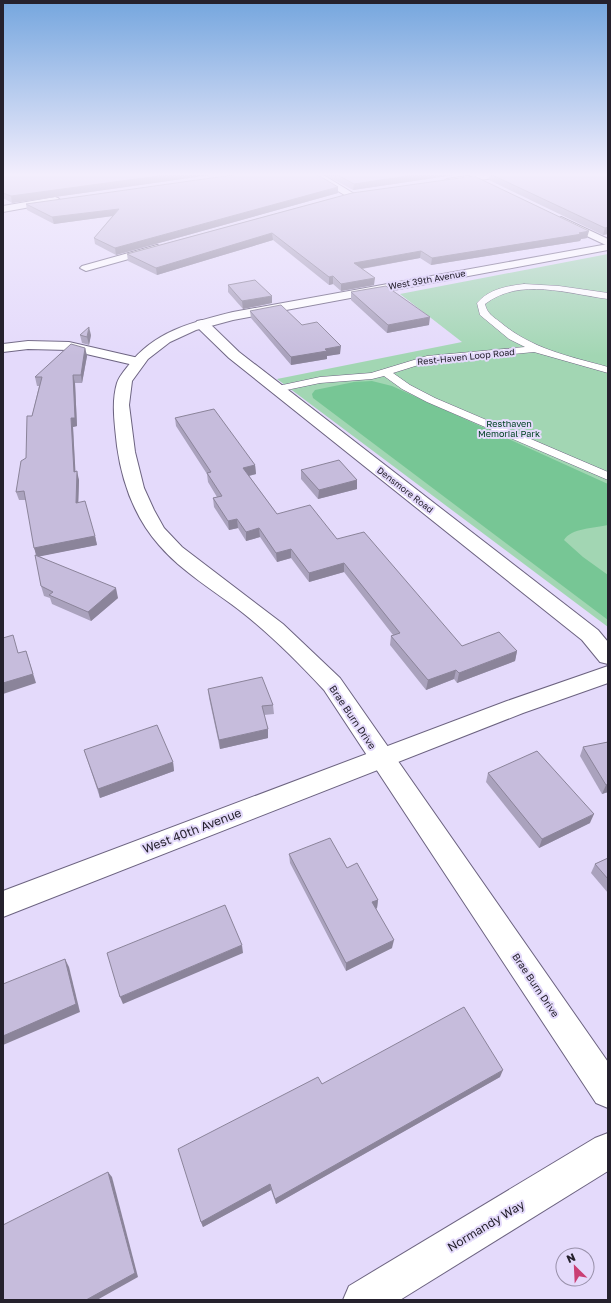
<svg xmlns="http://www.w3.org/2000/svg" width="611" height="1303" font-family="'Golos Text',sans-serif">
<rect width="100%" height="100%" fill="#e4dafb"/>
<path fill="#a2d6b3" d="M 608,254 L 608,627 L 277,379 L 462,342 L 400,294 Z"/>
<path fill="#77c695" d="M 372,381 L 392,386 L 608,484 L 608,525 C 595,528 571,528 564,540 L 583,557 L 608,575 L 608,620 L 313,398 L 312,394 L 315,390 L 354,382 Z"/>
<g fill="none" stroke-linecap="round" stroke-linejoin="round">
<g stroke="#6c6380" stroke-width="1">
<path id="service" d="M 524,284 L 559,286 L 608,293 L 608,299 C 568,294 520,277 485,304 C 487,313 492,316 500,322 C 532,349 568,356 608,367 L 608,373 L 534,352 L 428,362 L 393,373 L 410,385 L 435,398 L 608,472 L 608,480 L 427,402 L 402,389 L 384,376 L 372,379 L 320,383 L 277,392 L 272,389 L 273,387 L 320,377 L 371,373 L 427,356 L 525,347 L 509,339 L 480,315 L 477,303 C 489,289 507,286 524,284 Z"/>
</g>
<g stroke="#6c6380" stroke-width="2">
<g id="minor">
<path d="M 301,173 L 316,173 L 325,176 L 356,195 L 351,198 L 348,197 L 319,180 Z"/>
<path d="M 487,173 L 511,173 L 507,176 L 447,185 L 442,182 L 447,179 Z"/>
<path d="M 55,197 L 58,198 L 60,200 L 58,202 L 3,212 L 3,206 Z"/>
<path d="M 561,217 L 608,239 L 608,246 L 557,222 L 556,220 Z"/>
<path d="M 157,245 L 163,248 L 161,250 L 86,271 L 80,268 L 82,266 Z"/>
<path d="M 202,320 L 207,321 L 239,352 L 598,630 L 608,642 L 608,664 L 600,662 L 582,640 L 229,358 L 197,327 L 195,324 L 197,321 Z"/>
<path d="M 28,341 L 69,342 L 143,359 L 145,362 L 143,365 L 138,366 L 69,350 L 28,349 L 3,352 L 3,344 Z"/>
<path d="M 608,666 L 608,683 L 523,713 L 3,917 L 3,891 L 507,701 Z"/>
<path d="M 608,1133 L 608,1171 L 400,1300 L 343,1300 L 349,1286 L 595,1138 Z"/>
</g>
</g>
<g stroke="#6c6380" stroke-width="2">
<path id="tertiary" d="M 608,244 L 608,250 L 233,320 L 196,330 L 170,342 L 148,359 L 132,381 L 129,405 L 135,452 L 144,488 L 154,510 L 164,528 L 182,547 L 283,624 L 340,678 L 608,1062 L 608,1108 L 596,1103 L 324,690 C 299,663 272,636 243,613 C 215,591 182,572 159,545 C 135,518 122,482 117,446 C 115,426 111,403 117,383 C 119,377 124,371 128,366 C 154,331 193,322 233,312 Z"/>
</g>
<use href="#service" fill="#fff" fill-rule="evenodd"/>
<use href="#minor" fill="#fff" fill-rule="evenodd"/>
<use href="#tertiary" fill="#fff" fill-rule="evenodd"/>
</g>
<g fill="#aaa2bd">
<path d="M 3,173 L 225,173 L 12,203 L 3,198 Z"/>
<path d="M 322,173 L 468,173 L 353,190 L 325,175 Z"/>
<path d="M 608,173 L 608,234 L 603,235 L 489,180 L 490,174 Z"/>
<path d="M 338,187 L 338,193 L 116,255 L 95,244 L 94,238 L 112,216 L 54,224 L 27,210 L 26,204 Z"/>
<path d="M 352,193 L 587,238 L 581,239 L 580,241 L 431,265 L 420,258 L 362,269 L 374,285 L 341,291 L 333,284 L 329,285 L 273,240 L 157,275 L 128,261 L 127,254 Z"/>
<path d="M 228,285 L 272,303 L 243,309 L 228,292 Z"/>
<path d="M 351,292 L 429,325 L 387,333 L 351,300 Z"/>
<path d="M 250,311 L 302,325 L 340,354 L 327,356 L 327,359 L 291,365 L 251,318 Z"/>
<path d="M 80,335 L 91,335 L 89,345 L 82,343 Z"/>
<path d="M 85,348 L 87,356 L 82,383 L 75,383 L 77,426 L 73,427 L 75,471 L 79,480 L 78,502 L 95,536 L 97,545 L 39,556 L 118,598 L 91,621 L 52,604 L 50,598 L 44,596 L 41,586 L 36,556 L 26,500 L 19,500 L 16,492 L 26,458 L 32,416 L 39,386 L 37,386 L 35,377 Z"/>
<path d="M 175,418 L 255,465 L 256,474 L 249,476 L 277,514 L 337,539 L 462,646 L 517,651 L 515,661 L 457,683 L 454,679 L 426,690 L 390,645 L 391,636 L 393,635 L 344,572 L 309,582 L 291,558 L 277,562 L 260,537 L 246,541 L 238,528 L 229,530 L 214,507 L 213,498 L 217,497 L 208,482 L 207,474 L 176,426 Z"/>
<path d="M 301,470 L 357,480 L 357,489 L 318,499 L 301,479 Z"/>
<path d="M 208,689 L 273,705 L 274,714 L 264,715 L 268,729 L 268,738 L 220,749 L 209,698 Z"/>
<path d="M 608,742 L 608,792 L 602,794 L 580,756 L 583,747 Z"/>
<path d="M 84,750 L 173,762 L 174,771 L 100,798 Z"/>
<path d="M 488,773 L 590,823 L 539,848 L 486,782 Z"/>
<path d="M 289,854 L 347,868 L 378,900 L 377,908 L 376,909 L 392,948 L 346,971 L 290,863 Z"/>
<path d="M 608,858 L 608,893 L 591,873 L 595,864 Z"/>
<path d="M 500,1077 L 276,1204 L 271,1190 L 203,1227 L 201,1222 L 322,1084 Z"/>
</g>
<g fill="#8b849a">
<path d="M 180,173 L 225,173 L 12,203 L 11,196 Z"/>
<path d="M 427,173 L 468,173 L 353,190 L 354,184 Z"/>
<path d="M 338,187 L 338,193 L 116,255 L 115,248 Z"/>
<path d="M 119,209 L 120,215 L 54,224 L 52,217 Z"/>
<path d="M 608,227 L 608,234 L 603,235 L 605,228 Z"/>
<path d="M 589,231 L 587,238 L 581,239 L 580,241 L 431,265 L 432,258 Z"/>
<path d="M 272,233 L 273,240 L 157,275 L 156,268 Z"/>
<path d="M 421,251 L 420,258 L 354,270 L 354,263 Z"/>
<path d="M 333,276 L 333,284 L 329,285 L 329,277 Z"/>
<path d="M 375,278 L 374,285 L 341,291 L 341,284 Z"/>
<path d="M 272,296 L 272,303 L 243,309 L 242,301 Z"/>
<path d="M 430,317 L 429,325 L 387,333 L 388,325 Z"/>
<path d="M 89,327 L 91,335 L 89,345 L 87,337 Z"/>
<path d="M 341,346 L 340,354 L 327,356 L 327,359 L 291,365 L 291,357 L 325,349 Z"/>
<path d="M 85,348 L 87,356 L 82,383 L 81,375 Z"/>
<path d="M 73,375 L 75,383 L 77,426 L 73,427 L 76,481 L 74,472 L 71,418 Z"/>
<path d="M 255,465 L 256,474 L 244,477 L 243,468 Z"/>
<path d="M 77,471 L 79,480 L 78,512 L 76,503 Z"/>
<path d="M 357,480 L 357,489 L 318,499 L 319,490 Z"/>
<path d="M 237,519 L 238,528 L 229,530 L 228,521 Z"/>
<path d="M 259,528 L 260,537 L 246,541 L 246,532 Z"/>
<path d="M 95,536 L 97,545 L 37,557 L 34,548 Z"/>
<path d="M 291,549 L 291,558 L 277,562 L 276,553 Z"/>
<path d="M 344,563 L 344,572 L 309,582 L 309,573 Z"/>
<path d="M 116,588 L 118,598 L 91,621 L 88,612 Z"/>
<path d="M 26,651 L 36,683 L 3,694 L 3,683 Z"/>
<path d="M 517,651 L 515,661 L 457,683 L 459,673 Z"/>
<path d="M 456,670 L 454,679 L 426,690 L 428,680 Z"/>
<path d="M 268,729 L 268,738 L 220,749 L 219,740 Z"/>
<path d="M 173,762 L 174,771 L 100,798 L 98,789 Z"/>
<path d="M 608,784 L 608,792 L 602,794 L 606,785 Z"/>
<path d="M 594,814 L 590,823 L 539,848 L 542,839 Z"/>
<path d="M 378,900 L 377,908 L 371,911 L 372,902 Z"/>
<path d="M 394,940 L 392,948 L 346,971 L 346,963 Z"/>
<path d="M 242,945 L 243,953 L 123,1004 L 120,997 Z"/>
<path d="M 65,959 L 69,967 L 80,1012 L 3,1045 L 3,1036 Z"/>
<path d="M 503,1070 L 500,1077 L 276,1204 L 275,1199 Z"/>
<path d="M 108,1172 L 112,1177 L 138,1277 L 97,1300 L 86,1300 Z"/>
<path d="M 270,1184 L 271,1190 L 203,1227 L 201,1222 Z"/>
</g>
<g fill="#c6bcdc" stroke="#8b849a">
<path d="M 3,173 L 180,173 L 11,196 L 3,193 Z"/>
<path d="M 247,173 L 313,173 L 318,175 L 338,187 L 115,248 L 94,238 L 119,209 L 52,217 L 26,204 Z"/>
<path d="M 334,173 L 427,173 L 354,184 Z"/>
<path d="M 493,173 L 608,173 L 608,227 L 605,228 L 490,174 Z"/>
<path d="M 474,176 L 589,231 L 579,233 L 582,234 L 432,258 L 421,251 L 354,263 L 375,278 L 341,284 L 333,276 L 329,277 L 272,233 L 156,268 L 127,254 L 352,193 Z"/>
<path d="M 255,280 L 272,296 L 242,301 L 228,285 Z"/>
<path d="M 386,286 L 430,317 L 388,325 L 351,292 Z"/>
<path d="M 281,305 L 302,325 L 317,322 L 341,346 L 325,349 L 327,351 L 291,357 L 250,311 Z"/>
<path d="M 89,327 L 87,337 L 80,335 Z"/>
<path d="M 71,344 L 85,348 L 81,375 L 73,375 L 75,418 L 71,418 L 74,472 L 77,471 L 76,503 L 85,501 L 95,536 L 34,548 L 24,491 L 16,492 L 21,461 L 26,458 L 27,416 L 32,416 L 42,377 L 35,377 Z"/>
<path d="M 214,409 L 255,465 L 243,468 L 277,514 L 310,505 L 337,539 L 364,532 L 462,646 L 499,632 L 517,651 L 459,673 L 456,670 L 428,680 L 391,636 L 400,633 L 344,563 L 309,573 L 291,549 L 276,553 L 259,528 L 246,532 L 237,519 L 228,521 L 213,498 L 222,496 L 207,473 L 211,472 L 175,418 Z"/>
<path d="M 339,460 L 357,480 L 319,490 L 301,470 Z"/>
<path d="M 35,555 L 116,588 L 88,612 L 49,595 L 53,592 L 41,586 Z"/>
<path d="M 13,635 L 18,653 L 26,651 L 33,674 L 3,683 L 3,638 Z"/>
<path d="M 262,677 L 273,705 L 262,706 L 268,729 L 219,740 L 208,689 Z"/>
<path d="M 157,725 L 173,762 L 98,789 L 84,750 Z"/>
<path d="M 608,742 L 608,784 L 606,785 L 583,747 Z"/>
<path d="M 537,751 L 594,814 L 542,839 L 488,773 Z"/>
<path d="M 330,838 L 347,868 L 357,863 L 378,900 L 372,902 L 394,940 L 346,963 L 289,854 Z"/>
<path d="M 608,858 L 608,879 L 595,864 Z"/>
<path d="M 225,905 L 242,945 L 120,997 L 107,953 Z"/>
<path d="M 65,959 L 76,1004 L 3,1036 L 3,984 Z"/>
<path d="M 464,1007 L 503,1070 L 275,1199 L 270,1184 L 201,1222 L 178,1149 L 318,1077 L 322,1084 Z"/>
<path d="M 108,1172 L 135,1273 L 86,1300 L 3,1300 L 3,1225 Z"/>
</g>
<linearGradient id="sky" x2="0" y2="1"><stop stop-color="#75a6de"/><stop offset="0.49" stop-color="#f3eefd"/><stop offset="1" stop-color="#f3eefd" stop-opacity="0"/></linearGradient>
<rect width="611" height="356" fill="url(#sky)"/>
<g text-anchor="middle" stroke-width="4" stroke-linejoin="round" paint-order="stroke">
<g font-size="9" fill="#25212d" stroke="#e4dafb">
<text transform="translate(427 280) rotate(-10)" y="3">West 39th Avenue</text>
<text transform="translate(466 357) rotate(-6)" y="3">Rest-Haven Loop Road</text>
<text transform="translate(405 490) rotate(38)" y="3">Densmore Road</text>
</g>
<g font-size="9" fill="#014324" stroke="#e4dafb">
<text x="509" y="427">Resthaven<tspan x="509" dy="10">Memorial Park</tspan></text>
</g>
<g font-size="10" fill="#25212d" stroke="#e4dafb">
<text transform="translate(353 717) rotate(56)" y="4">Brae Burn Drive</text>
<text transform="translate(536 985) rotate(56)" y="4">Brae Burn Drive</text>
</g>
<g font-size="12" fill="#25212d" stroke="#e4dafb">
<text transform="translate(192 831) rotate(-21)" y="4">West 40th Avenue</text>
<text transform="translate(486 1226) rotate(-31)" y="4">Normandy Way</text>
</g>
</g>
<rect width="611" height="1303" fill="none" stroke="#25212d" stroke-width="8"/>
<g transform="translate(575 1267) rotate(336)"><circle r="19" fill="#e4dafb" stroke="#9890a9"/>
<path d="M0-3L7 15L0 10L-7 15Z" fill="#ca3f74"/>
<text y="-6" font-size="11" font-weight="bold" text-anchor="middle" fill="#25212d">N</text>
</g>
</svg>
